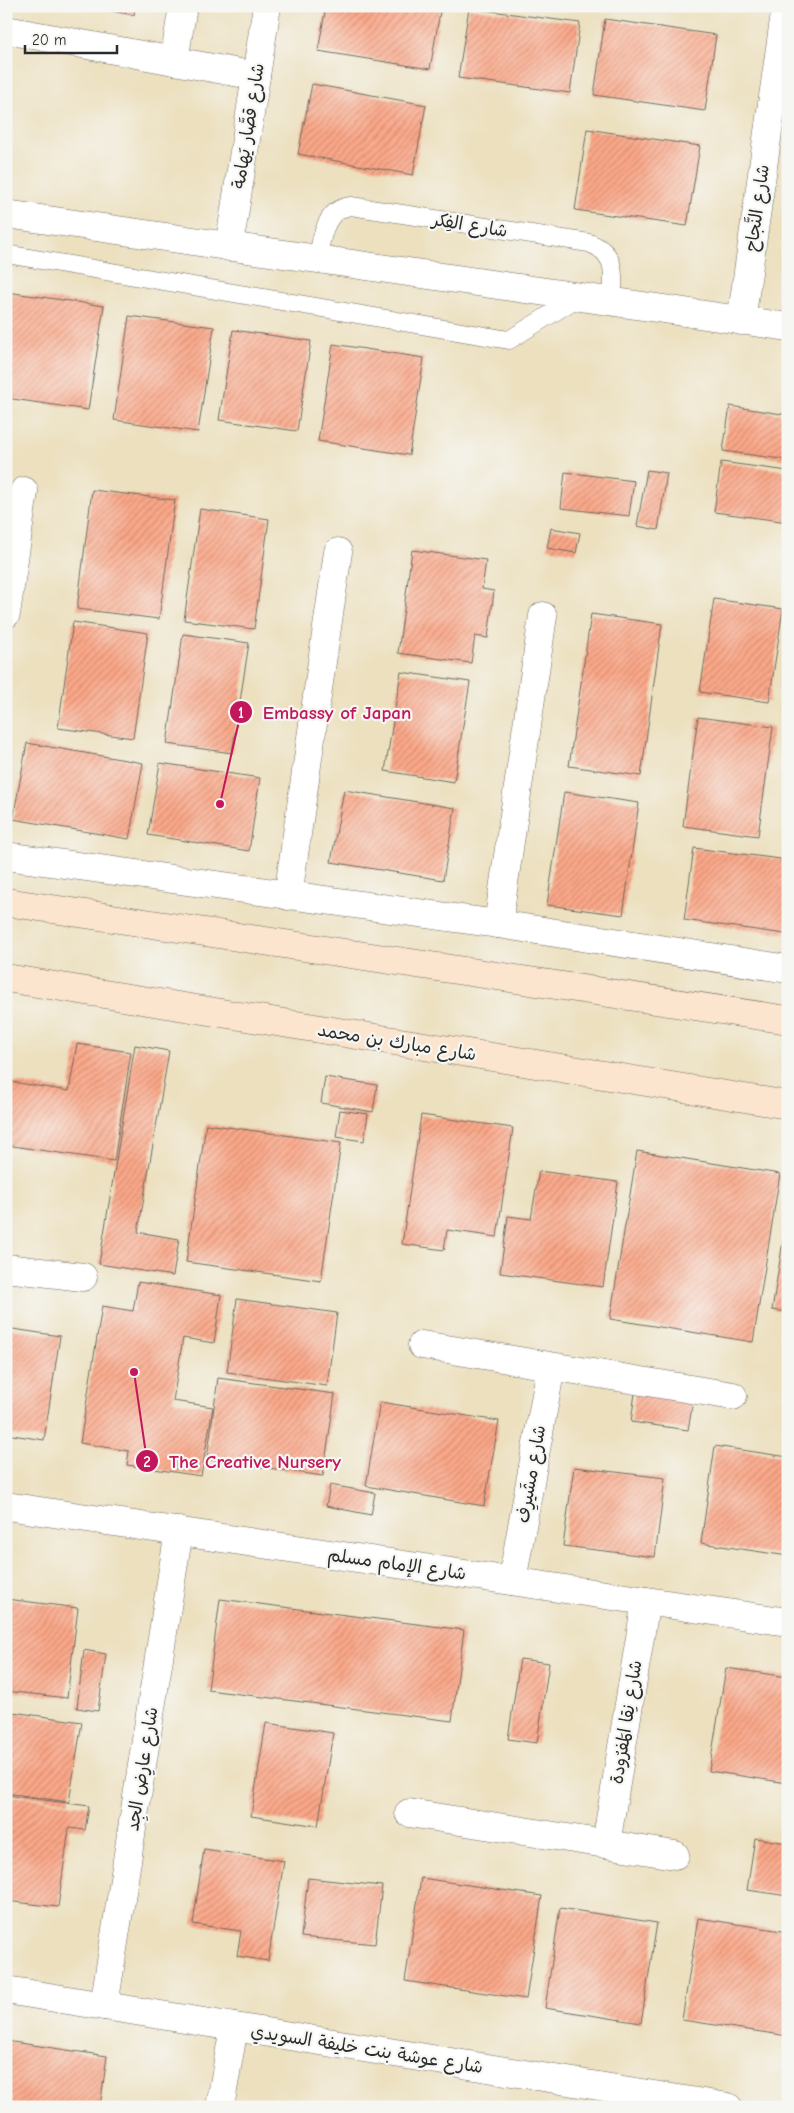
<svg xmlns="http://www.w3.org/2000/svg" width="794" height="2113" font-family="'Comic Neue','Playpen Sans Arabic',sans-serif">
<defs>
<pattern id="building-hatch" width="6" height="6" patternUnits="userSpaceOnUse" patternTransform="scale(1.25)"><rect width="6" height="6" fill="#fca889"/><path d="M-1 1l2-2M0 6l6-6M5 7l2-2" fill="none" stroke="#cc8970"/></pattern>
</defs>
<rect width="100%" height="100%" fill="#f6f6f2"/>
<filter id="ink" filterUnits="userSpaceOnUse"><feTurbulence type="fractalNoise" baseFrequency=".02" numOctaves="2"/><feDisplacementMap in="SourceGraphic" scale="10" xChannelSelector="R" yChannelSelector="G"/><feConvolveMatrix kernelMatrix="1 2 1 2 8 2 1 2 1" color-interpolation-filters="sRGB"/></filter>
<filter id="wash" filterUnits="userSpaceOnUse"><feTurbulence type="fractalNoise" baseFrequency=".0096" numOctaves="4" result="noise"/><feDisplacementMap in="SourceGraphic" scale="20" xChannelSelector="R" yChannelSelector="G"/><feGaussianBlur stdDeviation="1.12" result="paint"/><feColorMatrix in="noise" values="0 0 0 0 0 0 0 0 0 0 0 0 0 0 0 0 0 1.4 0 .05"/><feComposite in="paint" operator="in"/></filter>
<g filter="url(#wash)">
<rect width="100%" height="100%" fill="#ece0bf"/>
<g id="blocks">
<g fill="url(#building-hatch)">
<path d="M 85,6 L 135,6 L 134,15 Z"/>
<path d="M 326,6 L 441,6 L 430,69 L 318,51 Z"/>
<path d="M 469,8 L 580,23 L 570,93 L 458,78 Z"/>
<path d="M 605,19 L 716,35 L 705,111 L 594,95 Z"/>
<path d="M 312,84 L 426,105 L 413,175 L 298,154 Z"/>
<path d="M 587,129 L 700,146 L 687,226 L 575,210 Z"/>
<path d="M 7,292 L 104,306 L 88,410 L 6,398 Z"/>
<path d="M 129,316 L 214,327 L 198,432 L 114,420 Z"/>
<path d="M 233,330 L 311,341 L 297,431 L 219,420 Z"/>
<path d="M 333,344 L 424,358 L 409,455 L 318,441 Z"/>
<path d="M 730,406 L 788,415 L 788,460 L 723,451 Z"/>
<path d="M 721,462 L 788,471 L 788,522 L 714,512 Z"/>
<path d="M 647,470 L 667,473 L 658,530 L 637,526 Z"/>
<path d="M 565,472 L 634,481 L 629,516 L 561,508 Z"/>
<path d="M 92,490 L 175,500 L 159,619 L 77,609 Z"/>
<path d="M 200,509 L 269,519 L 254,629 L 184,620 Z"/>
<path d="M 551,528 L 580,533 L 576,553 L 547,548 Z"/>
<path d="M 412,550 L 486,560 L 482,589 L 494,591 L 488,638 L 475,636 L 471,663 L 398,653 Z"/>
<path d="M 714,599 L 783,609 L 769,702 L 700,692 Z"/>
<path d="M 591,614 L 662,624 L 641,776 L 569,766 Z"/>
<path d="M 73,622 L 148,633 L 133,738 L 58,728 Z"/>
<path d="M 183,634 L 249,643 L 232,753 L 167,744 Z"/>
<path d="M 401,672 L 470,682 L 454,782 L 385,771 Z"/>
<path d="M 698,717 L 773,727 L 758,836 L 683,826 Z"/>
<path d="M 27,743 L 143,763 L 129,839 L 13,819 Z"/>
<path d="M 160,763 L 260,778 L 249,851 L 148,835 Z"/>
<path d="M 344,790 L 455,808 L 443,880 L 331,862 Z"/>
<path d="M 564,792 L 639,803 L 623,915 L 547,905 Z"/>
<path d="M 694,848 L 788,860 L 788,913 L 785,934 L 684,920 Z"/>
<path d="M 77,1044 L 131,1052 L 114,1161 L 6,1145 L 6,1081 L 69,1091 Z"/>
<path d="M 135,1045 L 169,1051 L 138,1232 L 179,1239 L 173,1276 L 99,1264 Z"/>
<path d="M 325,1077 L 377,1085 L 373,1112 L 321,1103 Z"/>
<path d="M 340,1110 L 368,1114 L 364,1141 L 336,1137 Z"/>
<path d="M 421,1115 L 513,1128 L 497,1237 L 447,1230 L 444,1250 L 402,1244 Z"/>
<path d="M 206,1124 L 341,1143 L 321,1281 L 186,1262 Z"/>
<path d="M 637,1151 L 780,1174 L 753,1342 L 610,1319 Z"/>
<path d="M 539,1171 L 618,1182 L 603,1287 L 500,1273 L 508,1216 L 531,1219 Z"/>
<path d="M 787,1216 L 788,1216 L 788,1312 L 772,1310 Z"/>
<path d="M 138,1282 L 221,1295 L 214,1343 L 183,1338 L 173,1401 L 213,1407 L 201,1476 L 127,1465 L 129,1451 L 80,1443 L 102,1306 L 133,1311 Z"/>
<path d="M 237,1299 L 337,1313 L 327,1386 L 227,1372 Z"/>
<path d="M 6,1328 L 60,1336 L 44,1440 L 6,1434 Z"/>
<path d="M 218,1378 L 335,1394 L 323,1476 L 207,1459 Z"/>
<path d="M 635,1393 L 693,1402 L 688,1430 L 631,1422 Z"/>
<path d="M 380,1402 L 499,1421 L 484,1506 L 366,1486 Z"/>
<path d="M 715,1446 L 788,1457 L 788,1556 L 701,1543 Z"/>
<path d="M 574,1467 L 665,1478 L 655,1557 L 563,1546 Z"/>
<path d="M 330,1485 L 375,1493 L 371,1515 L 326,1506 Z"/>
<path d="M 6,1599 L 78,1608 L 67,1698 L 6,1691 Z"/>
<path d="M 220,1599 L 464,1630 L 452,1721 L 208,1690 Z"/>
<path d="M 84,1650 L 106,1654 L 98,1711 L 77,1708 Z"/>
<path d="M 520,1659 L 549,1663 L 537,1743 L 508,1739 Z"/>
<path d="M 726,1668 L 788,1677 L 787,1783 L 709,1771 Z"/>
<path d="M 6,1711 L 82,1722 L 69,1802 L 6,1793 Z"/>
<path d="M 266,1723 L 333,1733 L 318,1826 L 251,1816 Z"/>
<path d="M 6,1795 L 89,1806 L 85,1830 L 69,1828 L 58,1907 L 6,1901 Z"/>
<path d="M 755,1838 L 788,1843 L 788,1896 L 747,1890 Z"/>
<path d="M 204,1849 L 284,1861 L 268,1961 L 237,1956 L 241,1931 L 193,1924 Z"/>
<path d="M 308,1878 L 382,1886 L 375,1944 L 301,1937 Z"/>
<path d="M 421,1878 L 542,1896 L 526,1999 L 405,1981 Z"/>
<path d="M 560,1908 L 657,1923 L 641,2023 L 545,2008 Z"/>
<path d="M 698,1918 L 788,1932 L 788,2036 L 682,2020 Z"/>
<path d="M 6,2041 L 107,2056 L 100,2107 L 6,2107 Z"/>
</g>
</g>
</g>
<g filter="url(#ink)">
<use href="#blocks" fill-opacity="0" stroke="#6f6a5f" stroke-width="1"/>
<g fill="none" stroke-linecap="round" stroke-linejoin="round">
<g stroke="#6f6a5f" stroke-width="19">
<g id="service">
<path d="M 6,254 L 509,340 L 577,298"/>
<path d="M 317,260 C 322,238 324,209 351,206 L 589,243 C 619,254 613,277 612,303"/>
</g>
</g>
<g stroke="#6f6a5f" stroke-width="29">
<g id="minor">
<path d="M 6,30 L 256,76"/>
<path d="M 174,61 L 183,6"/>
<path d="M 6,214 L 788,327"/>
<path d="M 229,247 L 267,6"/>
<path d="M 741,321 L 786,6"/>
<path d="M 6,614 L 24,491"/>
<path d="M 6,856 L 498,924 L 788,969"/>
<path d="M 288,896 L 338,552"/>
<path d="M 498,924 L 543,616"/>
<path d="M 6,1268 L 83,1277"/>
<path d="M 422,1345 L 733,1396"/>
<path d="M 6,1506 L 788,1622"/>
<path d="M 512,1581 L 551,1367"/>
<path d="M 409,1813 L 675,1855"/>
<path d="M 606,1844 L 646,1601"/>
<path d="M 6,1990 L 728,2107"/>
<path d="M 104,2006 L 179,1531"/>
<path d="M 220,2107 L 234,2027"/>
</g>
</g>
<g stroke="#6f6a5f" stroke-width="29">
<g id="secondary">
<path d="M 6,902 L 788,1020"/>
<path d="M 6,978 L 788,1105"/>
</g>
</g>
<use href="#service" stroke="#fff" stroke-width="18"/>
<use href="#minor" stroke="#fff" stroke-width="28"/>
<use href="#secondary" stroke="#fce5cf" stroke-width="28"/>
</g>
</g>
<g text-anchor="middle" stroke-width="4.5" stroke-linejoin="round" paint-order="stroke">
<g font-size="18" fill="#2b2b2b" stroke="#f6f6f2">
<text transform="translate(248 126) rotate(-81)" y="6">شارع قصَّار يَهامة</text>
<text transform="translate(757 208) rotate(-82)" y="6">شارع النَّجاح</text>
<text transform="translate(470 225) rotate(9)" y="6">شارع الفِكر</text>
<text transform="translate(397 1042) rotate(9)" y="6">شارع مبارك بن محمد</text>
<text transform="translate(531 1474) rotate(-80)" y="6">شارع مشَيرِف</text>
<text transform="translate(397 1564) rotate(8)" y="6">شارع الإمام مسلم</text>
<text transform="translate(626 1722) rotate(-81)" y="6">شارع نِقا المَفرُودة</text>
<text transform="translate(142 1769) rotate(-81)" y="6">شارع عارِض الجِد</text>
<text transform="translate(367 2049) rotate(9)" y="6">شارع عوشة بنت خليفة السويدي</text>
</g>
</g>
<path fill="none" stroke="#c2185b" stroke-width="2" d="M220 804L241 712M134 1372L147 1461"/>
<g fill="#c2185b" stroke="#f6f6f2" stroke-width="2">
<circle cx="220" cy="804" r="5"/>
<circle cx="134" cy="1372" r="5"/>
<circle cx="241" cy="712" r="12"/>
<circle cx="147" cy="1461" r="12"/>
</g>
<g font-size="15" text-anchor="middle" font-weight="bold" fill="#fff">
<text x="241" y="718">1</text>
<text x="147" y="1467">2</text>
</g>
<g font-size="19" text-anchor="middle" font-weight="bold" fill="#c2185b" stroke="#f6f6f2" stroke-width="4.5" stroke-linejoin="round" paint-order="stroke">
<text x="337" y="719">Embassy of Japan</text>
<text x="255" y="1468">The Creative Nursery</text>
</g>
<rect width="794" height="2113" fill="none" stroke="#f6f6f2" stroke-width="25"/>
<path d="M25 45v8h92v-8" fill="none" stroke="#2b2b2b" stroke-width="2.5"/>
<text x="32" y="45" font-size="15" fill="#2b2b2b" stroke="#f6f6f2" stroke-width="4" paint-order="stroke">20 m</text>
</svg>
